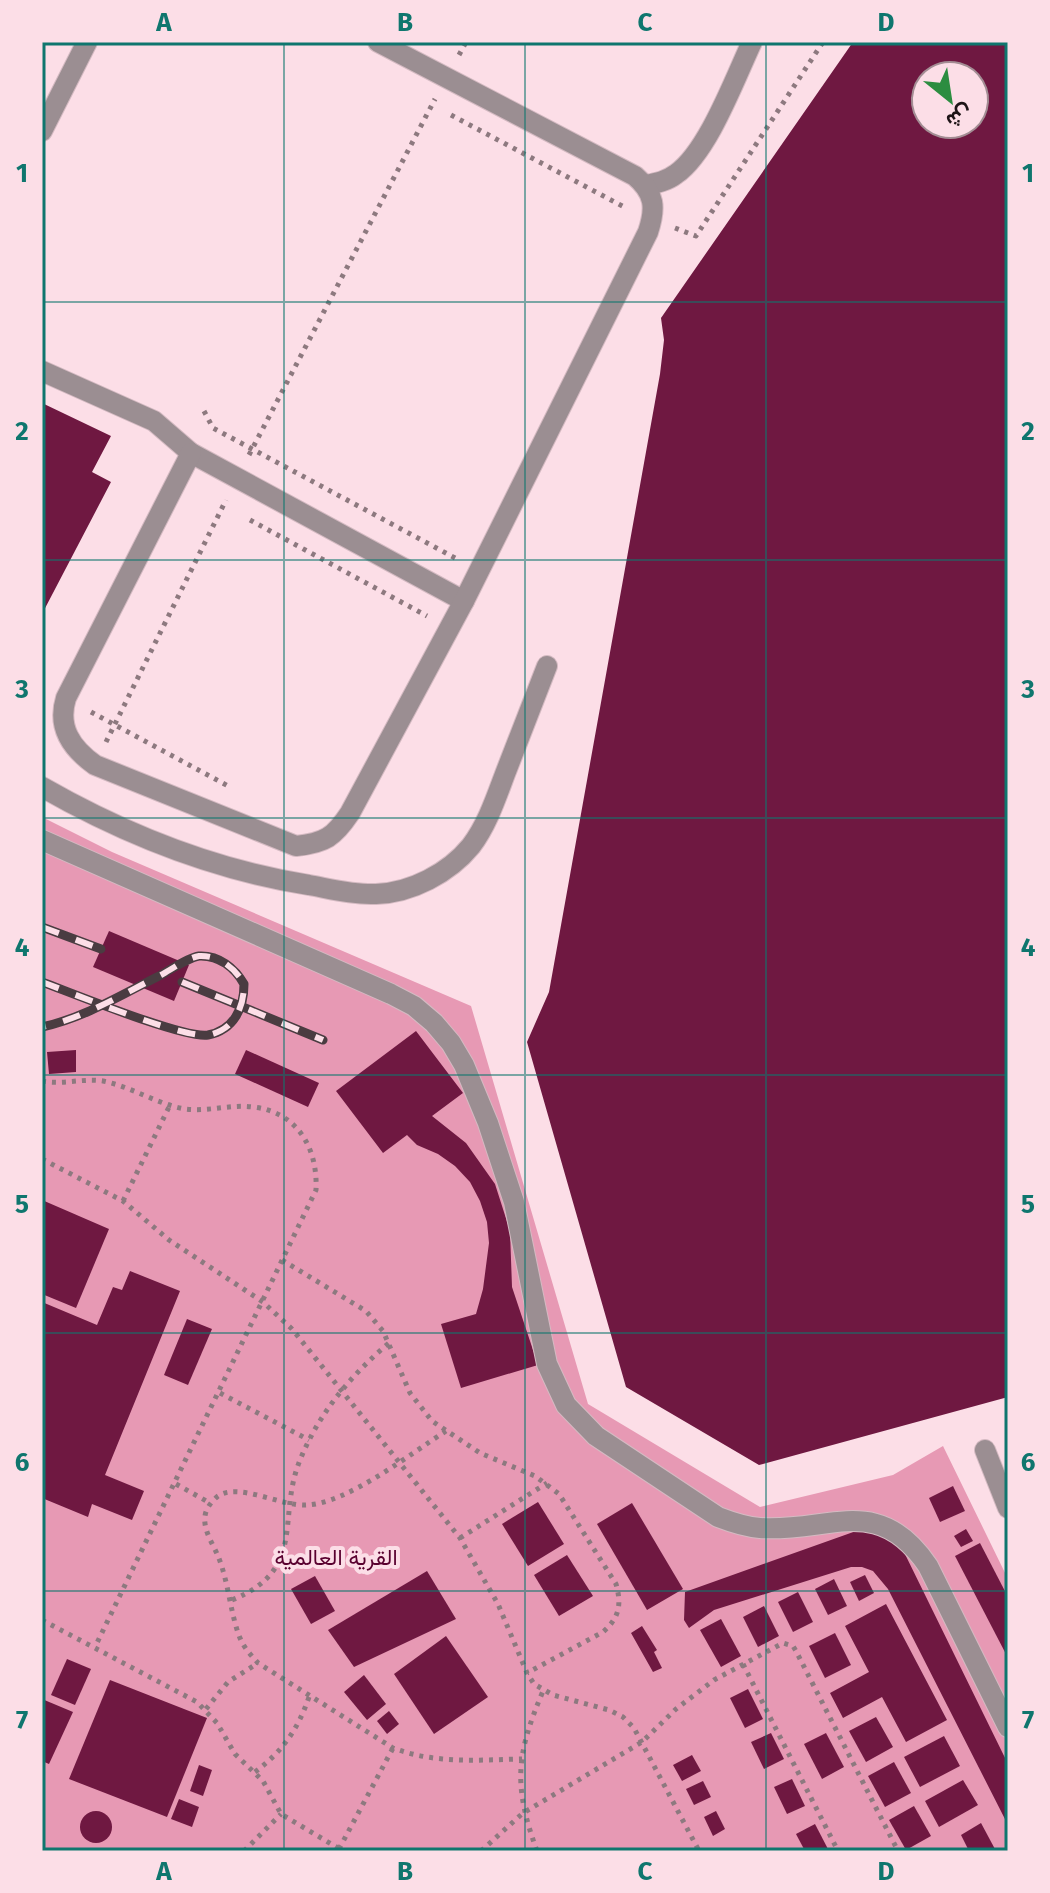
<svg xmlns="http://www.w3.org/2000/svg" width="1050" height="1893" font-family="'Fira Sans',Vazirmatn,sans-serif">
<rect width="100%" height="100%" fill="#fcdee7"/>
<path fill="#e799b4" d="M 42,817 L 112,852 L 471,1006 L 588,1404 L 760,1507 L 893,1475 L 943,1446 L 1008,1579 L 1008,1851 L 42,1851 Z"/>
<g fill="#6f1841" fill-rule="evenodd">
<path d="M 853,42 L 1008,42 L 1008,1397 L 759,1465 L 626,1387 L 527,1042 L 549,992 L 660,374 L 664,340 L 661,318 ZM 926,76 L 974,76 L 974,124 L 926,124 Z"/>
<path d="M 42,403 L 111,436 L 92,472 L 111,482 L 42,614 Z"/>
<path d="M 109,931 L 189,965 L 174,1001 L 93,967 Z"/>
<path d="M 416,1031 L 463,1093 L 432,1116 L 466,1143 L 495,1184 L 510,1231 L 512,1287 L 538,1365 L 461,1388 L 441,1324 L 476,1314 L 483,1289 L 489,1243 L 487,1222 L 480,1201 L 470,1182 L 455,1166 L 438,1154 L 417,1145 L 407,1135 L 383,1153 L 336,1091 Z"/>
<path d="M 76,1050 L 76,1072 L 49,1074 L 47,1052 Z"/>
<path d="M 246,1050 L 319,1083 L 308,1107 L 235,1074 Z"/>
<path d="M 42,1200 L 109,1229 L 76,1308 L 42,1294 Z"/>
<path d="M 130,1271 L 180,1291 L 105,1475 L 144,1491 L 132,1520 L 92,1504 L 88,1517 L 42,1498 L 42,1302 L 97,1325 L 113,1287 L 122,1290 Z"/>
<path d="M 187,1319 L 212,1329 L 188,1385 L 164,1375 Z"/>
<path d="M 953,1486 L 965,1511 L 940,1522 L 929,1498 Z"/>
<path d="M 538,1502 L 564,1544 L 528,1566 L 502,1524 Z"/>
<path d="M 632,1503 L 683,1589 L 647,1610 L 597,1524 Z"/>
<path d="M 966,1529 L 973,1541 L 961,1547 L 954,1536 Z"/>
<path d="M 859,1530 L 878,1530 L 902,1548 L 1008,1764 L 1008,1825 L 888,1589 L 873,1571 L 862,1567 L 851,1567 L 714,1610 L 689,1628 L 684,1620 L 685,1592 Z"/>
<path d="M 980,1543 L 1008,1597 L 1008,1658 L 955,1556 Z"/>
<path d="M 567,1555 L 593,1596 L 559,1616 L 534,1575 Z"/>
<path d="M 427,1571 L 456,1619 L 354,1667 L 328,1630 Z"/>
<path d="M 865,1575 L 874,1593 L 859,1601 L 850,1582 Z"/>
<path d="M 315,1576 L 335,1611 L 311,1624 L 291,1589 Z"/>
<path d="M 834,1579 L 847,1606 L 828,1615 L 815,1589 Z"/>
<path d="M 798,1592 L 813,1622 L 793,1632 L 778,1602 Z"/>
<path d="M 886,1604 L 947,1720 L 906,1742 L 882,1697 L 843,1718 L 830,1693 L 869,1672 L 845,1626 Z"/>
<path d="M 764,1606 L 779,1636 L 758,1647 L 743,1617 Z"/>
<path d="M 721,1619 L 741,1656 L 721,1667 L 700,1630 Z"/>
<path d="M 642,1626 L 657,1650 L 654,1652 L 662,1668 L 653,1672 L 631,1633 Z"/>
<path d="M 835,1633 L 851,1665 L 825,1678 L 809,1646 Z"/>
<path d="M 446,1636 L 488,1697 L 434,1734 L 394,1674 Z"/>
<path d="M 67,1659 L 91,1669 L 75,1705 L 51,1695 Z"/>
<path d="M 364,1675 L 386,1704 L 367,1720 L 344,1692 Z"/>
<path d="M 110,1680 L 207,1718 L 167,1817 L 69,1779 Z"/>
<path d="M 748,1689 L 763,1719 L 745,1728 L 730,1698 Z"/>
<path d="M 42,1699 L 73,1712 L 49,1764 L 42,1761 Z"/>
<path d="M 389,1711 L 399,1724 L 387,1734 L 377,1721 Z"/>
<path d="M 876,1717 L 893,1747 L 866,1762 L 849,1731 Z"/>
<path d="M 771,1733 L 784,1759 L 764,1769 L 751,1742 Z"/>
<path d="M 826,1733 L 844,1767 L 822,1779 L 804,1744 Z"/>
<path d="M 944,1736 L 960,1766 L 920,1787 L 904,1757 Z"/>
<path d="M 692,1755 L 701,1771 L 682,1781 L 673,1765 Z"/>
<path d="M 894,1762 L 911,1793 L 885,1807 L 868,1776 Z"/>
<path d="M 199,1765 L 212,1770 L 203,1796 L 190,1791 Z"/>
<path d="M 792,1779 L 805,1806 L 787,1814 L 774,1787 Z"/>
<path d="M 963,1780 L 978,1805 L 939,1827 L 925,1801 Z"/>
<path d="M 703,1781 L 711,1797 L 694,1805 L 686,1789 Z"/>
<path d="M 179,1799 L 199,1807 L 192,1827 L 171,1819 Z"/>
<path d="M 914,1806 L 931,1836 L 906,1850 L 889,1820 Z"/>
<path d="M 716,1811 L 725,1829 L 713,1836 L 704,1817 Z"/>
<circle cx="96" cy="1827" r="16"/>
<path d="M 981,1823 L 996,1851 L 969,1851 L 961,1835 Z"/>
<path d="M 815,1824 L 829,1851 L 805,1851 L 796,1834 Z"/>
</g>
<g fill="none" stroke-linecap="round" stroke-linejoin="round">
<g stroke="#d4bac2" stroke-width="22">
<g id="minor">
<path d="M 42,131 L 87,42"/>
<path d="M 646,185 C 657,183 667,181 676,174 C 708,152 735,78 752,42"/>
<path d="M 42,371 L 154,421 L 191,453 L 464,601"/>
<path d="M 191,453 L 66,698 C 57,727 71,748 95,765 L 296,846 C 325,843 334,837 350,813 L 464,601 L 648,232 C 656,208 655,193 635,176 L 378,42"/>
<path d="M 42,787 C 126,835 214,870 309,885 C 331,889 354,895 376,894 C 411,893 449,873 471,846 C 487,825 496,798 505,774 C 519,738 533,702 547,666"/>
<path d="M 42,840 L 391,994 L 414,1006 L 434,1023 L 451,1043 L 464,1065 L 488,1123 L 514,1202 L 547,1364 L 566,1405 L 596,1436 L 718,1517 C 731,1522 745,1527 760,1528 C 829,1533 878,1492 928,1566 L 1008,1727"/>
<path d="M 985,1450 L 1008,1508"/>
</g>
</g>
<g stroke="#8d797f" stroke-width="5" stroke-dasharray="4 6" stroke-linecap="butt">
<path d="M 459,55 L 466,42"/>
<path d="M 451,115 L 626,208"/>
<path d="M 675,228 L 696,236 L 823,42"/>
<path d="M 204,411 L 213,428 L 457,559"/>
<path d="M 249,455 L 435,99"/>
<path d="M 250,520 L 427,616"/>
<path d="M 91,712 L 230,787"/>
<path d="M 106,742 L 226,500"/>
<path d="M 42,1081 C 63,1085 83,1078 103,1081 C 132,1087 157,1104 185,1109 C 208,1112 231,1104 253,1107 C 298,1112 318,1149 316,1190 L 95,1647"/>
<path d="M 42,1159 L 123,1201 L 169,1240 L 263,1302 L 292,1329 L 460,1538 L 498,1604 L 527,1673 L 534,1684 L 553,1695 L 609,1710 L 623,1717 L 634,1728 L 699,1851"/>
<path d="M 123,1201 L 170,1105"/>
<path d="M 282,1260 L 366,1311 L 383,1331 L 410,1393 L 432,1421 L 480,1453 L 535,1476 L 559,1494 L 616,1584 C 622,1605 619,1618 603,1632 L 527,1673"/>
<path d="M 220,1393 L 309,1440"/>
<path d="M 446,1431 C 410,1454 348,1503 307,1505 C 282,1507 239,1482 218,1496 C 212,1501 206,1508 205,1516 C 203,1530 213,1544 218,1556 C 229,1583 230,1613 240,1638 C 244,1648 251,1655 258,1663 L 393,1748 C 435,1764 478,1760 522,1759"/>
<path d="M 176,1484 L 210,1503"/>
<path d="M 460,1538 L 547,1483"/>
<path d="M 232,1600 C 308,1569 276,1519 300,1460 C 319,1413 351,1375 389,1343"/>
<path d="M 42,1620 L 197,1702 L 217,1723 L 235,1754 L 263,1781 L 281,1814 L 343,1851"/>
<path d="M 743,1664 L 838,1851"/>
<path d="M 206,1709 L 228,1682 L 258,1663"/>
<path d="M 255,1772 C 283,1751 298,1729 309,1697"/>
<path d="M 339,1849 L 393,1748"/>
<path d="M 244,1851 L 281,1814"/>
<path d="M 481,1851 L 523,1813 L 642,1742 L 676,1709 L 714,1680 L 783,1643 L 793,1646 L 796,1651 L 898,1851"/>
<path d="M 537,1851 C 513,1785 516,1755 543,1691"/>
</g>
<use href="#minor" stroke="#9b8e92" stroke-width="20"/>
<g stroke="#4a3c41" stroke-width="9">
<g id="rail">
<path d="M 42,927 L 101,949"/>
<path d="M 42,982 C 72,993 184,1039 208,1035 C 234,1030 244,1008 244,984 C 235,968 219,955 199,956 C 187,958 172,969 161,975 C 123,994 84,1018 42,1027"/>
<path d="M 182,982 L 323,1040"/>
</g>
</g>
<use href="#rail" stroke="#fcdee7" stroke-width="6" stroke-dasharray="18" stroke-linecap="butt"/>
</g>
<path fill="none" stroke="#0f766e" stroke-width="2" stroke-opacity="0.55" d="M 284,42 L 284,1851M 525,42 L 525,1851M 766,42 L 766,1851M 42,302 L 1008,302M 42,560 L 1008,560M 42,818 L 1008,818M 42,1075 L 1008,1075M 42,1333 L 1008,1333M 42,1591 L 1008,1591"/>
<g text-anchor="middle" stroke-width="8" stroke-linejoin="round" paint-order="stroke">
<g font-size="22" fill="#59002f" stroke="#fcdee7">
<text x="336" y="1565">القرية العالمية</text>
</g>
</g>
<rect width="1050" height="1893" fill="none" stroke="#fcdee7" stroke-width="88"/>
<g transform="translate(950 100) rotate(150)"><circle r="38" fill="#fcdee7" stroke="#a38d94" stroke-width="2"/>
<path d="M0-6L14 30L0 20L-14 30Z" fill="#2c8d40"/>
<text y="-12" font-size="22" font-weight="bold" text-anchor="middle" fill="#1e1417">ش</text>
</g>
<rect x="44" y="44" width="962" height="1805" fill="none" stroke="#0f766e" stroke-width="3"/>
<g font-size="26" text-anchor="middle" font-weight="bold" fill="#0f766e">
<text x="164" y="31">A</text>
<text x="405" y="31">B</text>
<text x="645" y="31">C</text>
<text x="886" y="31">D</text>
<text x="22" y="182">1</text>
<text x="1028" y="182">1</text>
<text x="22" y="440">2</text>
<text x="1028" y="440">2</text>
<text x="22" y="698">3</text>
<text x="1028" y="698">3</text>
<text x="22" y="956">4</text>
<text x="1028" y="956">4</text>
<text x="22" y="1213">5</text>
<text x="1028" y="1213">5</text>
<text x="22" y="1471">6</text>
<text x="1028" y="1471">6</text>
<text x="22" y="1729">7</text>
<text x="1028" y="1729">7</text>
<text x="164" y="1880">A</text>
<text x="405" y="1880">B</text>
<text x="645" y="1880">C</text>
<text x="886" y="1880">D</text>
</g>
</svg>
